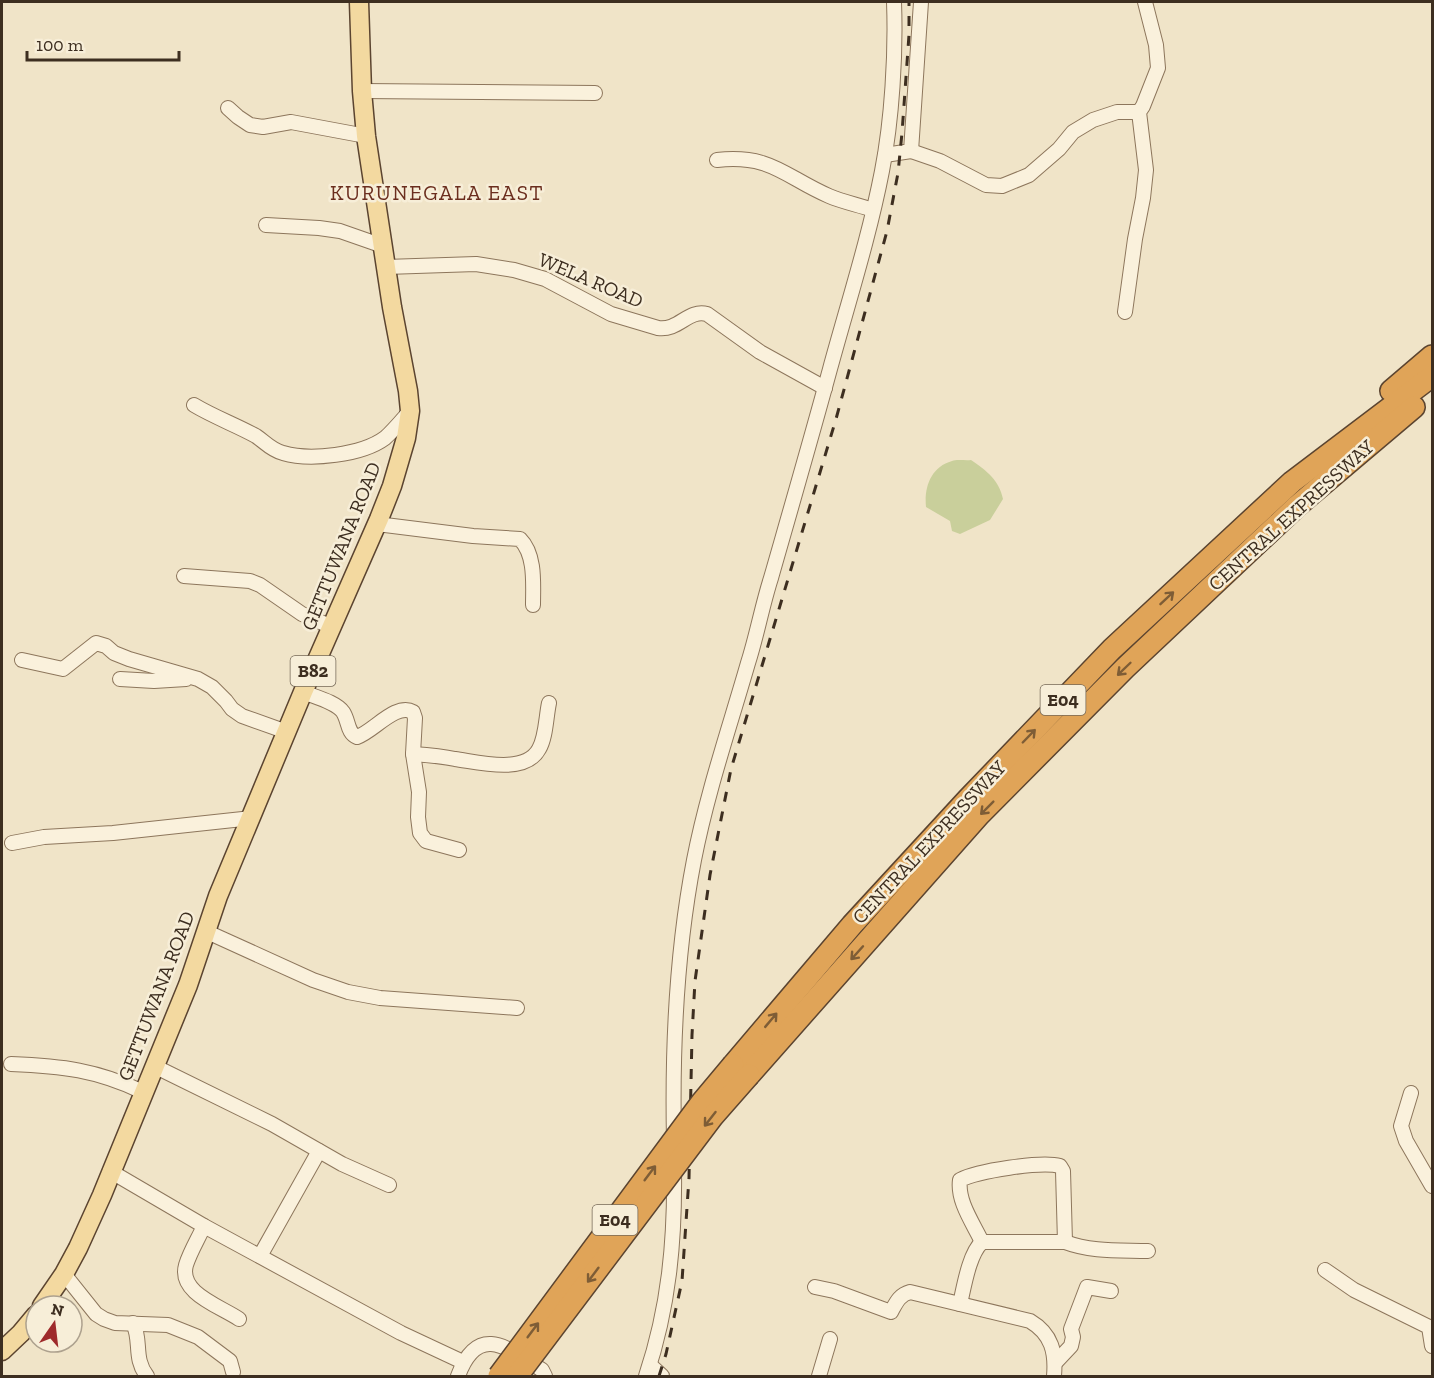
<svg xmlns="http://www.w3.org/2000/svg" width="1434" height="1378" font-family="'Zilla Slab',serif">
<rect width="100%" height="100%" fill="#f0e4c8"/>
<path fill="#c9cf9b" d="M 971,460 C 987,471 999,480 1003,499 L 990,520 L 960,534 L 952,531 L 950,521 L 926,507 C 924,487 931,467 952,461 C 957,459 966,461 971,460 Z"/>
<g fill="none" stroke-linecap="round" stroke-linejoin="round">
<g stroke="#8d765c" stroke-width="16">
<g id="minor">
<path d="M 362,91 L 595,93"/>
<path d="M 228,108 L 238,117 L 250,125 L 263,127 L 291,122 L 366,136"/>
<path d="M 911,151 L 940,161 L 986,185 L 1002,186 L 1029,175 L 1059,149 L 1073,132 L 1093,120 L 1117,112 L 1139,112"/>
<path d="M 885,155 L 911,151 L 921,2"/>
<path d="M 717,160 C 771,154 785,177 829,196 C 843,202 859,205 873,210"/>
<path d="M 266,225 L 319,228 L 340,231 L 383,246"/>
<path d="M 386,267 L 476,264 L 514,270 L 545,279 L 611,314 L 658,328 C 679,331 688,309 707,314 L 760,352 L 825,388"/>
<path d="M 1125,312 L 1135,239 L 1143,198 L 1146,170 L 1139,112 L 1143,106 L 1158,68 L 1156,45 L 1145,2"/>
<path d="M 194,405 C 214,417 236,425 256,436 C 265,442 271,450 283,453 C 310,461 362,455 385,438 C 394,430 402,420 410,411"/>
<path d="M 377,524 L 473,536 L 520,539 C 536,555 533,585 533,605"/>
<path d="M 184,576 L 250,581 L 260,585 L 302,614 L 332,627"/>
<path d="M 22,660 L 63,669 L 96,643 L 106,646 L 114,653 L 129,659 L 198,679 L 212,687 L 226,701 L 232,709 L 242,716 L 287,732"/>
<path d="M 120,679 L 154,681 L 186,679"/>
<path d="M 303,692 C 315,697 336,702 343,712 C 349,721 347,733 357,737 C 373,732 396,702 413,712 L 415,718 L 413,754 L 419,792 L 418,817 L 420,833 L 426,841 L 459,850"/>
<path d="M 413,754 C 427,755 441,756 455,759 C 478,762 525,775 539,749 C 546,737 546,717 549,703"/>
<path d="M 12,843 L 44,837 L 113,833 L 252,818"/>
<path d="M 205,931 L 313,980 L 348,992 L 380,998 L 517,1008"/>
<path d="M 11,1064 C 62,1066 97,1070 143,1092"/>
<path d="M 154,1066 L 272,1124 L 342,1164 L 389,1185"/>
<path d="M 1411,1093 L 1401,1126 L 1406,1141 L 1432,1186"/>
<path d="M 674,1140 C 672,1046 676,953 694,860 C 707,793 729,729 748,663 C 757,635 762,606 771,578 C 791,508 811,439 830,369 C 848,303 869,238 882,171 C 892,120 896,53 894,2"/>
<path d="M 110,1171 L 204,1226 L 401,1333 L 463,1362"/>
<path d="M 204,1226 C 198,1239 190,1252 186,1265 C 178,1293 220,1306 239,1319"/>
<path d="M 982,1242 C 973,1223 957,1201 960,1180 C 977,1171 1041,1161 1060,1166 L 1063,1171 L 1065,1242"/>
<path d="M 260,1256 L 319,1151"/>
<path d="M 1325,1270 L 1354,1290 L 1429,1327 L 1432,1346"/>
<path d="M 64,1274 L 96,1314 L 104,1319 L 115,1323 L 168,1325 L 198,1337 L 230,1361 L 233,1372"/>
<path d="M 815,1287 L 834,1291 L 891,1312 C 896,1303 899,1295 910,1292 L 1030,1321 C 1052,1334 1056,1353 1054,1376"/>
<path d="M 960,1304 C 964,1287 969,1254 982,1242 L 1065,1242 C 1091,1252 1120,1250 1148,1251"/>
<path d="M 133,1323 C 142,1341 133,1358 147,1376"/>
<path d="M 1055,1363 L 1071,1346 L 1073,1337 L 1071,1329 L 1087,1287 L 1111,1291"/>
<path d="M 650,1365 L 662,1376"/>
<path d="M 458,1376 C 478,1322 508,1348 542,1370 L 545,1376"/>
<path d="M 646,1376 C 669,1307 675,1241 674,1169"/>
<path d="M 819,1376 L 830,1339"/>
</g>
</g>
<g stroke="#5b4430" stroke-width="21">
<g id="major">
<path d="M 42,1306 L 64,1274 L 78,1248 L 102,1195 L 188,985 L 218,896 L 303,692 L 379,519 L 392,486 L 406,438 L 410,411 L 408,391 L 392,307 L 366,136 L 362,91 L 359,2"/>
<path d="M 2,1351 L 21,1333 L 36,1315"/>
</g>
</g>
<g stroke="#5b4430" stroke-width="24">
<g id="highway">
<path d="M 1391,391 L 1432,356"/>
<path d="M 733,1065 L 852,925 L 968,799 L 1112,649 L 1292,482 L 1432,376"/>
<path d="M 749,1075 L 979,815 L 1125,668 L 1297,506 L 1414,407"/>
</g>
</g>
<use href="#minor" stroke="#faf1dc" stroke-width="14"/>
<use href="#major" stroke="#f3d9a0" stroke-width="18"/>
<use href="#highway" stroke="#e0a458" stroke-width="21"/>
<path stroke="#3d2e20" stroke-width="3" stroke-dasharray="10 10" stroke-linecap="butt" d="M 659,1376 L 666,1354 L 682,1281 L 689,1178 L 692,1035 L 695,981 L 710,875 L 731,769 L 836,419 L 887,231 L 898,173 L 902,133 L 909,35 L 909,2"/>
<g stroke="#5b4430" stroke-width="24" stroke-linecap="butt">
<g id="highway-bridge">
<path d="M 499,1376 L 702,1102 L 733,1065"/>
<path d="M 517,1376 L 713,1116 L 749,1075"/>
</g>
</g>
<use href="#highway-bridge" stroke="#e0a458" stroke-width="21"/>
</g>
<defs><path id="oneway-shaft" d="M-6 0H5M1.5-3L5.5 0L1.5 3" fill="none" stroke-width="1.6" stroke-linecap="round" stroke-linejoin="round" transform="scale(1.5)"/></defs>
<g stroke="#7e5d36">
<use href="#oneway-shaft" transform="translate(1167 598) rotate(-43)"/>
<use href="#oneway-shaft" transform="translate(1124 669) rotate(136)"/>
<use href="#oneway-shaft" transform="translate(1029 736) rotate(-46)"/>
<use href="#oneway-shaft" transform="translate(987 808) rotate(135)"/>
<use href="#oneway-shaft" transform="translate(857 953) rotate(132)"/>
<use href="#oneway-shaft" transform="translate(771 1020) rotate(-50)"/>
<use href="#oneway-shaft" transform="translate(710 1119) rotate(128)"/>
<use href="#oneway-shaft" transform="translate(650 1173) rotate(-53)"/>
<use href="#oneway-shaft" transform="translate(593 1275) rotate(127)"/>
<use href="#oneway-shaft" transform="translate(533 1330) rotate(-53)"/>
</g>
<g text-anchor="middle" stroke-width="5" stroke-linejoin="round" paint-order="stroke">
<g fill="#f7eed8" stroke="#756857" stroke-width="1.5">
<rect x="290.5" y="656" width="45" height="30" rx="4.5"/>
<rect x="1040.5" y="685" width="45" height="30" rx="4.5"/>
<rect x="592.5" y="1205" width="45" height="30" rx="4.5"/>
</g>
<g font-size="18" font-weight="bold" fill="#3d2e20">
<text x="313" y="677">B82</text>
<text x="1063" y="706">E04</text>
<text x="615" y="1226">E04</text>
</g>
<g font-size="20" fill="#3d2e20" stroke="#f7eed8">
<text transform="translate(591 280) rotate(23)" y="7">WELA ROAD</text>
<text transform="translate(1291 515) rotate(-42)" y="7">CENTRAL EXPRESSWAY</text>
<text transform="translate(341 546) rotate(-68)" y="7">GETTUWANA ROAD</text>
<text transform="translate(929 842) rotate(-47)" y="7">CENTRAL EXPRESSWAY</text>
<text transform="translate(156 996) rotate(-69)" y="7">GETTUWANA ROAD</text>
</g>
<g font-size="21" letter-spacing="1.5" fill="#6b2e1e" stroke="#f7eed8">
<text x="437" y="200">KURUNEGALA EAST</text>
</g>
</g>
<rect width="1434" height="1378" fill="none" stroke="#3d2e20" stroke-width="6"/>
<g transform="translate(54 1324) rotate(14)"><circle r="28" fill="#f7eed8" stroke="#ada18e" stroke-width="1.5"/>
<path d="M0-4.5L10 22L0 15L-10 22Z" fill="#9e2a2b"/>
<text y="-9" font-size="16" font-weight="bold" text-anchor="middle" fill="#3d2e20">N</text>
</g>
<path d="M27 51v9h152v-9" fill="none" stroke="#3d2e20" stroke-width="3"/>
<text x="36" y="51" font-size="18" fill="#3d2e20" stroke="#f7eed8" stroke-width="4.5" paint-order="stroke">100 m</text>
</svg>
